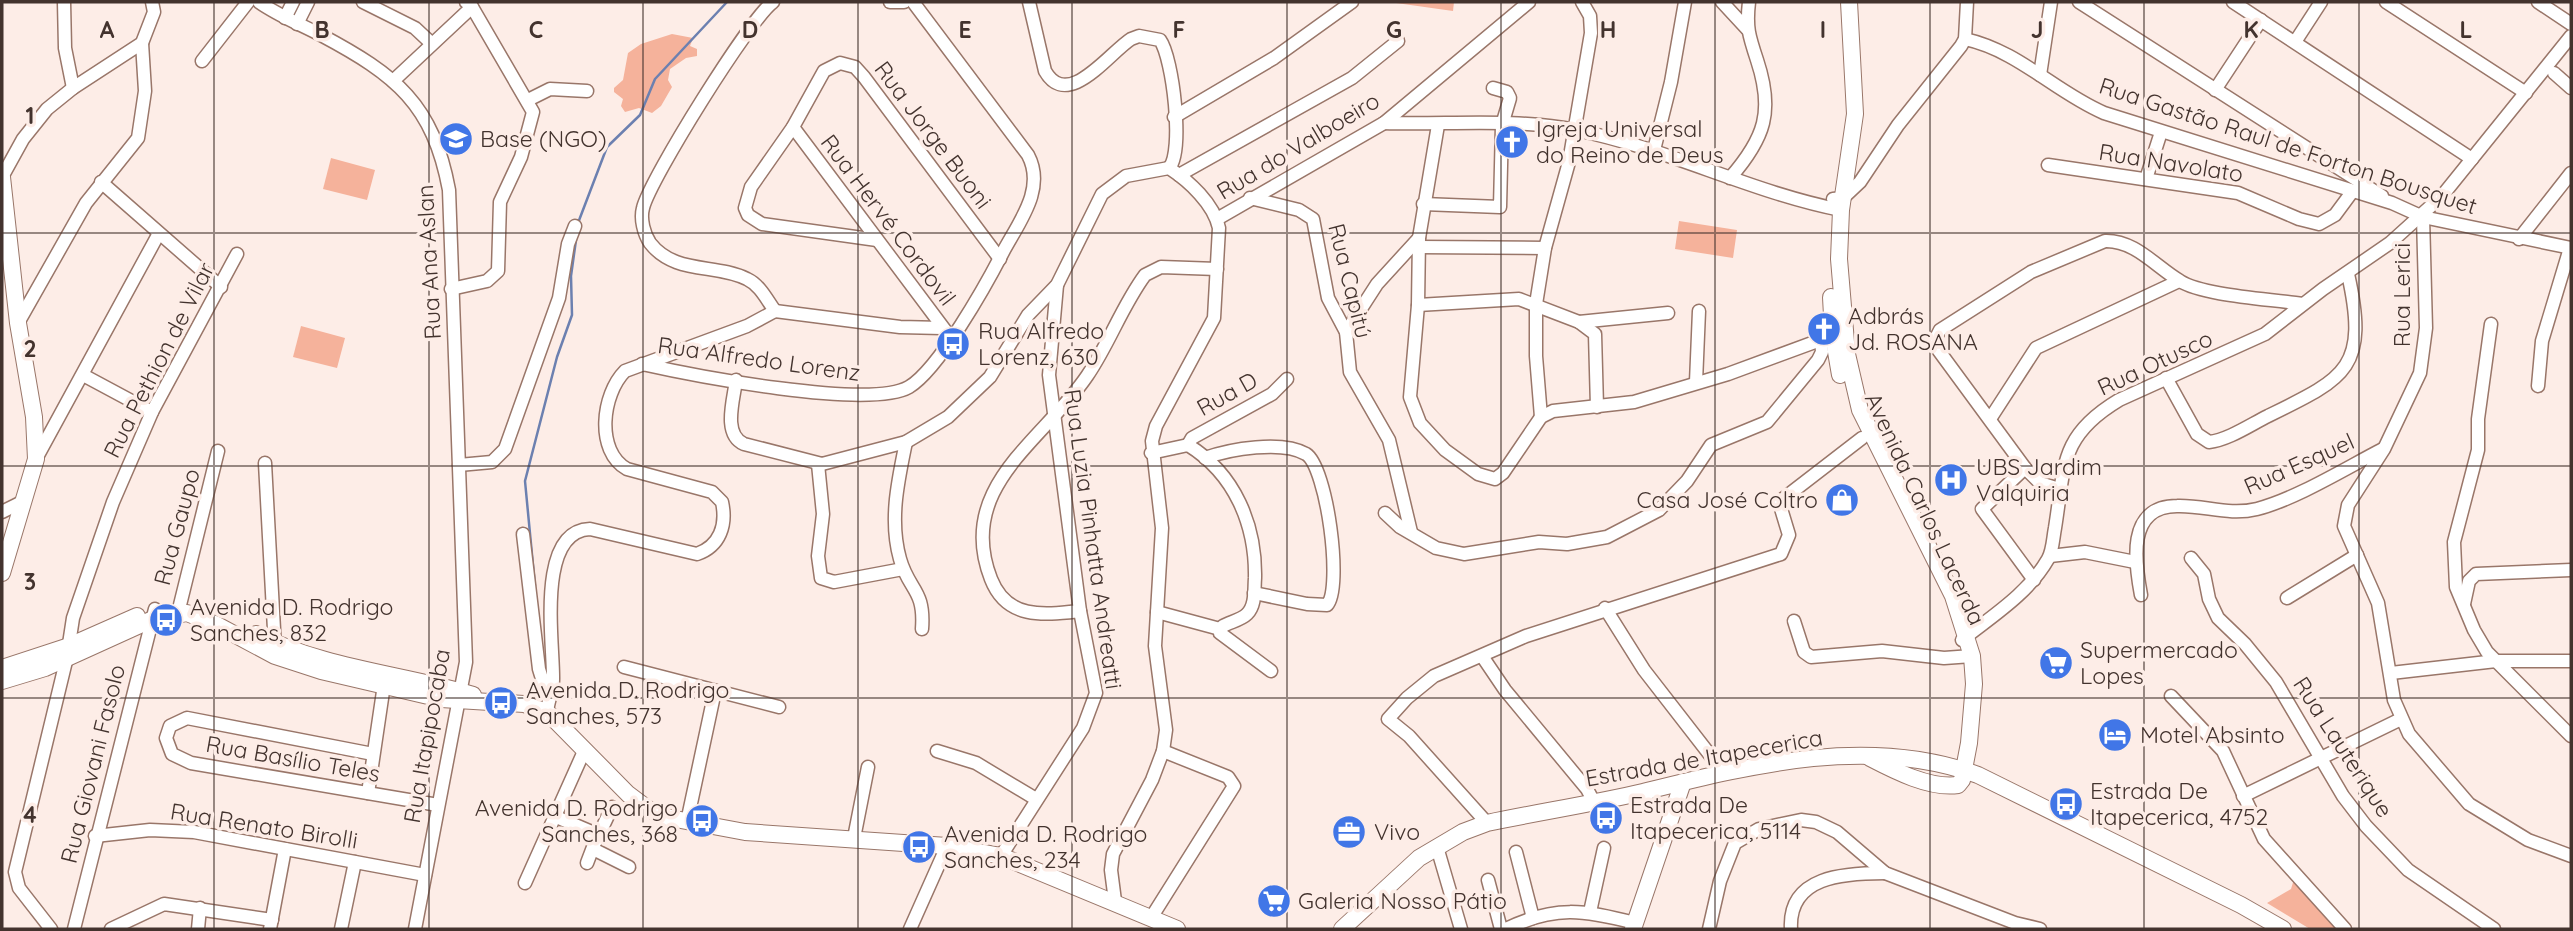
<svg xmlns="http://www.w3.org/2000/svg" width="2573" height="931" font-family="Quicksand,sans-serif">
<rect width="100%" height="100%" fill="#fdede7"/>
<g fill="#f5b29b">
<path d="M 1389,2 L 1454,2 L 1453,11 Z"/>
<path d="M 672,34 L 693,38 L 690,46 L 697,49 L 697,56 L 686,58 L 670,69 L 668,80 L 672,87 L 661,106 L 652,113 L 639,108 L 625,112 L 621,106 L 623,99 L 614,92 L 614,88 L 623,80 L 628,53 L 641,44 Z"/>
<path d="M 331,158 L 375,170 L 367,200 L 323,189 Z"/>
<path d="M 1679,221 L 1737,230 L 1733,258 L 1675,249 Z"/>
<path d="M 301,326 L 345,338 L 337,368 L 293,357 Z"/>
<path d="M 2295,876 L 2338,929 L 2310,929 L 2267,903 L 2291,889 Z"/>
</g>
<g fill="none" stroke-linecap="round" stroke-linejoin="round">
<g stroke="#6c80b0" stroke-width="2.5">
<path d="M 578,223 L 607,147 L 640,115 L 655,79 L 727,2"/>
<path d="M 535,586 L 525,481 L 557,357 L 572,315 L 571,276 L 576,240"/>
</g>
<g stroke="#997669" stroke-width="15">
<g id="minor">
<path d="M 64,2 L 65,48 L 73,88"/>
<path d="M 259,2 C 279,16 300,24 321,35 C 396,75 433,104 449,190 L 466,662 L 415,929"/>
<path d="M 363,2 L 415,28 L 431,43"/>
<path d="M 890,2 L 904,2"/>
<path d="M 1029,2 L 1045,71 C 1068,111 1109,53 1131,39 L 1139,36 L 1160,40 C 1173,58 1184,152 1169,168"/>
<path d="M 1722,2 L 1747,29"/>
<path d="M 2079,2 L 2382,196"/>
<path d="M 2233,2 L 2472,159"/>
<path d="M 2386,2 L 2526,93"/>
<path d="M 2538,2 L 2571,24"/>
<path d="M 285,18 L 293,2"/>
<path d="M 297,24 L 308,2"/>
<path d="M 1965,39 C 2019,51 2055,92 2104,113 L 2392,203 L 2423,217 L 2571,248"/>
<path d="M 2295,42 L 2321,2"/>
<path d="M 202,61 L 248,2"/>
<path d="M 2554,73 L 2571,88"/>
<path d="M 2040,75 L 2051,2"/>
<path d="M 393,81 L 472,7 L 466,2"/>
<path d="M 2215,90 L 2261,20"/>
<path d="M 528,100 L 550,89 L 587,91"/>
<path d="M 1174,117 L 1274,58 L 1352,2"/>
<path d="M 1384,123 C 1447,125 1514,118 1576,130 C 1667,148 1750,192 1841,210"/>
<path d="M 1438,125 L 1419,238 L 1418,305 L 1410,397 L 1420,423 L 1445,450 L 1478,474 L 1495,479 L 1503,473 L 1541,417 L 1553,411 L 1634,402 L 1728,374 L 1842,332"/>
<path d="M 793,127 L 951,338"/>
<path d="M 1654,150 L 1671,82 L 1685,2"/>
<path d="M 2048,165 L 2238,193 L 2299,219 L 2319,224 L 2335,215 L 2352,192"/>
<path d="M 1179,175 L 1352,78 L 1398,41"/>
<path d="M 2,177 L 23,139 L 47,109 L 73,88 L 142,43 L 154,12 L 152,2"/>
<path d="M 1730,178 C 1765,138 1774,111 1757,60 C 1749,36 1746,27 1749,2"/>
<path d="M 2146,179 L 2161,132"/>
<path d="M 101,182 L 221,287"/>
<path d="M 1250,198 L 1299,210 L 1313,219 L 1328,298 L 1346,332 L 1350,372 L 1389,440 L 1411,532"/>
<path d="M 1833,199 L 1843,198 L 1860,182 L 1898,125 L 1961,46 L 1965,39 L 1967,2"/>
<path d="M 1423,204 L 1500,207 L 1502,125 L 1510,98 L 1507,92 L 1493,88"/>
<path d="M 2423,217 L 2426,328 L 2420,373 L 2384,449 L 2348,505 L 2344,526 L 2378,603 L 2394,700 L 2409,734 L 2469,804 L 2528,840 L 2571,856"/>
<path d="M 1217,219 L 1384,123 L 1529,2"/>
<path d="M 2519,239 L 2571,173"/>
<path d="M 877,240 L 762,224 L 748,215 L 745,208 L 751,187 L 793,127 L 824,71 L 840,63 L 855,67 L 864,77 L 1000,259"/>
<path d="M 1419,247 L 1545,248"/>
<path d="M 451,289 L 487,281 L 498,271 L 500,202 L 521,157 L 533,112 L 472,7"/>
<path d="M 1418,305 L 1519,299 L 1579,322 L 1595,334 L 1597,407"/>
<path d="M 775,311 L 900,327 L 942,328"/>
<path d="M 1579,322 L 1668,313"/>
<path d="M 18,323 L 86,203 L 138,138 L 145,91 L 142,43"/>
<path d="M 2491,324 L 2478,419 L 2478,450 L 2454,542 L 2456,587 L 2474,630 L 2487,652 L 2571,736"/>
<path d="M 1346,332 L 1377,284 L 1419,238"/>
<path d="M 642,364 C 691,375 869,410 909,387 C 939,369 986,285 1003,252 C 1019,222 1046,189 1028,155 L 913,2"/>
<path d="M 83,375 L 152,412"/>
<path d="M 2166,378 L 2197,434 L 2209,442 C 2228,440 2250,425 2268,416 C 2346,378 2369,368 2348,274"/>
<path d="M 736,380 C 734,399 722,434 744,444 L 822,464 L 906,442 L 948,417 L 990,377 L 1028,315 L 1057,285 L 1102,194 L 1126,176 L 1169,168 C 1189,181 1214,204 1219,228 L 1214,318 L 1156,426 L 1152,441 L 1162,528 L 1155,646 L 1166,730 L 1163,751 L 1152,780 L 1113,854 L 1111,870 L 1115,901"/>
<path d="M 1696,382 L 1699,311"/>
<path d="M 2538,386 L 2542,341 L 2570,248"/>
<path d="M 1541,417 L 1536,356 L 1536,304 L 1545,248 L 1569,162 L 1591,33 L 1590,16 L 1582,2"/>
<path d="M 1990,419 L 2036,348 L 2179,281"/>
<path d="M 906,442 C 898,481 889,520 900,559 C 909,591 925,589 922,629"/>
<path d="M 1188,445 L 1192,438 L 1272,394 L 1287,379"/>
<path d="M 1151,453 L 1188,445 C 1235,474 1256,525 1255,578 C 1254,590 1256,605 1247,614 C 1241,620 1230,622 1223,626 L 1220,633 L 1271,671"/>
<path d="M 1205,458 C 1230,449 1282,440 1306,454 C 1327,467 1343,588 1327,605 L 1307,604 L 1254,593"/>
<path d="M 36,459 L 158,235"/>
<path d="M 265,463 L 275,648"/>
<path d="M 818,464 L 823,514 L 818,556 L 821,578 L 834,582 L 903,569"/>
<path d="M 459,465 L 492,462 L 505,449 L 559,298 L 568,244 L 575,226"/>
<path d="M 2025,468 L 1982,509 L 2034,580"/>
<path d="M 2059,489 L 2040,483 L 2025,468 L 1939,351 L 1935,340 L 1940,330 L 2031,272 L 2105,241 C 2135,240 2156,267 2180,281 C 2204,296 2272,299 2302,304"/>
<path d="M 2,512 L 24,501"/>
<path d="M 1385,513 L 1400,527 L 1436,548 L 1464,554 L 1539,542 L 1567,544 L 1607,537 L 1659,510 L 1687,481 L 1711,445 L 1767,422 L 1818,360 L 1822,352 L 1821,338"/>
<path d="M 523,534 L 539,669 L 548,698"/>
<path d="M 2050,556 L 2085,552 L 2135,562"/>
<path d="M 2191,558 L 2204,574 L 2209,599 L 2218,618 L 2245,644 L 2276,682 L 2343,796 L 2366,826 L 2408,870 L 2494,929"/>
<path d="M 2141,595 C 2135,563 2126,506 2177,506 C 2205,505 2228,516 2257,509 C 2296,499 2346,468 2383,449"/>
<path d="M 2287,598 L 2357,555"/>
<path d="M 2464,604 L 2469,581 L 2476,574 L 2571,570"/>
<path d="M 1605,608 L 1644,670 L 1724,773"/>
<path d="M 1080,611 C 1044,615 1007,620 991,579 C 955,487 1043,441 1087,376 C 1109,344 1122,306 1145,275 L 1161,267 L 1217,269"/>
<path d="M 1157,612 L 1220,629"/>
<path d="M 178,613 L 218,451"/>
<path d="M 1794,621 L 1804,652 L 1811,657 L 1882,651 L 1944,658 L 1972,656"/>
<path d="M 1962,640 C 1992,616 2028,594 2048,559 C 2053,550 2053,538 2055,528 C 2065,466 2059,436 2119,400 L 2265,334 L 2323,289 L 2390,243 L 2442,196 L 2571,36"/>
<path d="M 1482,656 L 1505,690 L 1587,789 L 1594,802"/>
<path d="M 624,667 L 779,707"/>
<path d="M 2391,673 L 2496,661 L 2571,661"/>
<path d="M 2171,696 L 2223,751 L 2264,839 L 2345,929"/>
<path d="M 547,712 C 548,701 553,691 553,680 C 554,645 535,531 590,529 L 697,554 C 720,546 727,525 722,502 L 712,492 L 627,469 C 595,451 602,394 625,371 L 747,326 L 775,311 C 767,300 760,285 747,279 C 715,263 675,275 650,243 C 644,234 640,219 643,208 C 650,179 751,17 773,2"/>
<path d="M 937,751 L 976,763 L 1036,799"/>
<path d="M 373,754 L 187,718 L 170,726 L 166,738 L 172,754 L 191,763 L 438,805"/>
<path d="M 368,793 L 385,678"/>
<path d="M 2243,796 L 2401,719"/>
<path d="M 554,816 L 594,833 L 595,842 L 587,863"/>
<path d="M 687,822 L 715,691"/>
<path d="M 1487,823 L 1409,736 L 1388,719 L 1407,698 L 1434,676 L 1526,636 L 1781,554 L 1789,535 L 1779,502 L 1862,438"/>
<path d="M 95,836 L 150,830 L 194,832 L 425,875"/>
<path d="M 854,838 L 868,767"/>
<path d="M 596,841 L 612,807"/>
<path d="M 1437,847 L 1461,929"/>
<path d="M 593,849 L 629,867"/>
<path d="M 1516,852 L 1533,918"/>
<path d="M 1001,856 L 1083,728 L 1096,693 L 1080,611 L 1049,375 L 1057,285"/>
<path d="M 1488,880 L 1501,929"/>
<path d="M 525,883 L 585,749"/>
<path d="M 1590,912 L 1604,848"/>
<path d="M 1151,918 L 1234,786 L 1228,777 L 1163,751"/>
<path d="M 51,929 L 19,888 L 15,872 L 67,657 L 73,618 L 113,502 L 152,412 L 237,254"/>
<path d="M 74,929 L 155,609"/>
<path d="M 111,929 L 164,904 L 272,920"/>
<path d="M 198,929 L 200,908"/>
<path d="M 270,929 L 285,849"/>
<path d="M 341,929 L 355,862"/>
<path d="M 910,929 L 947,846"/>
<path d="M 1506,929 C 1555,905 1584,910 1635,923"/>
<path d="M 1709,929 L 1720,881 L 1735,843 L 1759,829 L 1801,820 L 1816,822 L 1837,832 L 1885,873 L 2015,923 L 2040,929"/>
<path d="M 1791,929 C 1788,876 1844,873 1885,873"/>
</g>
</g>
<g stroke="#997669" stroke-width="18">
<g id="major">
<path d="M 1849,2 L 1855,114 L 1841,210 L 1839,259 L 1847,354 L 1860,410 L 1953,596 L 1972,656 L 1974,684 L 1969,743 L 1962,780 L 1958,785 C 1930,789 1895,771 1870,758"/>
<path d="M 2,177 L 18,323 L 34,417 L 36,459 L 2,573"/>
<path d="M 1831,297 L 1833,334 L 1840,375"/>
<path d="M 256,634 C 323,668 401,674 473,695"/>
<path d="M 2,668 L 69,646 L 137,616"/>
<path d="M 2,681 L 45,668 L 153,619 L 187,613 L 217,625 L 275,656 L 321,671 L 441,699 L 524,704 L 547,712 L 628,794 L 648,809 L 670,818 L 745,832 L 947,846 L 1001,856 L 1177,929"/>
<path d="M 1342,929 L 1419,858 L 1463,832 L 1487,823 C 1539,812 1592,804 1643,792 C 1752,765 1869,735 1978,775 L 2241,905 L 2283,929"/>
<path d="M 1633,929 L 1683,782"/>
</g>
</g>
<use href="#minor" stroke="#fff" stroke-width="12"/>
<use href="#major" stroke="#fff" stroke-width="16"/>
</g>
<path fill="none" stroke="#43332e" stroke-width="2" stroke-opacity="0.55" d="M 214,2 L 214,929M 429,2 L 429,929M 643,2 L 643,929M 858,2 L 858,929M 1072,2 L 1072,929M 1287,2 L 1287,929M 1501,2 L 1501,929M 1715,2 L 1715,929M 1930,2 L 1930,929M 2144,2 L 2144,929M 2359,2 L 2359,929M 2,233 L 2571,233M 2,466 L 2571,466M 2,698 L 2571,698"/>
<defs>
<g id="school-disc" transform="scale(1.75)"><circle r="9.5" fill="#4176e7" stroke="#fdede7"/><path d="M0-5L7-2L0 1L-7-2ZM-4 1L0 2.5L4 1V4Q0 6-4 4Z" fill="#fff"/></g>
<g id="church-disc" transform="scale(1.75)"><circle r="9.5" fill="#4176e7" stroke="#fdede7"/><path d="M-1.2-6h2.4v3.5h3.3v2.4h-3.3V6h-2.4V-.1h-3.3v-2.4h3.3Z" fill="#fff"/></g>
<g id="bus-disc" transform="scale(1.75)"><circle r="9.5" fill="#4176e7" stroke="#fdede7"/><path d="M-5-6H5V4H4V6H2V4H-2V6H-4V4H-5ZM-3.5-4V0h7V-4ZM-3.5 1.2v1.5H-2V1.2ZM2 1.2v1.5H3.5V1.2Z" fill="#fff"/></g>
<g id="hospital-disc" transform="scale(1.75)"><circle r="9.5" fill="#4176e7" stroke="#fdede7"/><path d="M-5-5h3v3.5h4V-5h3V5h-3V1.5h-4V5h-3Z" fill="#fff"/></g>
<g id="shop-disc" transform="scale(1.75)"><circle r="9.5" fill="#4176e7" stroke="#fdede7"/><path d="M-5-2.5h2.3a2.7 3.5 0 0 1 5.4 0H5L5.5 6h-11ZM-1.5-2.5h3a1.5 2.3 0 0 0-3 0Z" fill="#fff"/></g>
<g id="supermarket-disc" transform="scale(1.75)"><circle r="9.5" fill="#4176e7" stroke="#fdede7"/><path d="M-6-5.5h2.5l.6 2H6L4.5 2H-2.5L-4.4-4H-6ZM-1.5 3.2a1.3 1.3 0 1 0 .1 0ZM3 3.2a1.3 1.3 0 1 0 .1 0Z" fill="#fff"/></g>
<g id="hotel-disc" transform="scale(1.75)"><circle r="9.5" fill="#4176e7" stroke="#fdede7"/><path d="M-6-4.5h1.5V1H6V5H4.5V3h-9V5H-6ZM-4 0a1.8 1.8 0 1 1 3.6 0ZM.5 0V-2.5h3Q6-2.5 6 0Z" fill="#fff"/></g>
<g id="office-disc" transform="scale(1.75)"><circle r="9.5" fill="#4176e7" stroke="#fdede7"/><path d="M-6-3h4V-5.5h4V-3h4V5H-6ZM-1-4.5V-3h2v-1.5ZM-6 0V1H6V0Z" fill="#fff"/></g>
</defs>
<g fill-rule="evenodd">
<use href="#school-disc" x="456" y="139"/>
<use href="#church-disc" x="1512" y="142"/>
<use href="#church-disc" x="1824" y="329"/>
<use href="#bus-disc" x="953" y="344"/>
<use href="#hospital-disc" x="1951" y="480"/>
<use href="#shop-disc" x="1842" y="500"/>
<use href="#bus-disc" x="166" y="620"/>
<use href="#supermarket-disc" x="2056" y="663"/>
<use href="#bus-disc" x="501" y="703"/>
<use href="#hotel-disc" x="2115" y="735"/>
<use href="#bus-disc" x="2066" y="804"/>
<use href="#bus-disc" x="1606" y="818"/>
<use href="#bus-disc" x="702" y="821"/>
<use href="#office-disc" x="1349" y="832"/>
<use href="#bus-disc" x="919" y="847"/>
<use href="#supermarket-disc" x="1274" y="901"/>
</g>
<g text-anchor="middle" stroke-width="7" stroke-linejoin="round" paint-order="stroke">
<g font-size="23" fill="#43332e" stroke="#fdede7" text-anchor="start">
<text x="1536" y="137">Igreja Universal<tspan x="1536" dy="26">do Reino de Deus</tspan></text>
<text x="480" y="147">Base (NGO)</text>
<text x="1848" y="324">Adbrás<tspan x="1848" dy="26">Jd. ROSANA</tspan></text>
<text x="978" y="339">Rua Alfredo<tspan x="978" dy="26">Lorenz, 630</tspan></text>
<text x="1976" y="475">UBS Jardim<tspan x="1976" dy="26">Valquiria</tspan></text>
<text x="1818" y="508" text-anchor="end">Casa José Coltro</text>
<text x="190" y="615">Avenida D. Rodrigo<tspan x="190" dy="26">Sanches, 832</tspan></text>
<text x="2080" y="658">Supermercado<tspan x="2080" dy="26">Lopes</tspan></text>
<text x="526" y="698">Avenida D. Rodrigo<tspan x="526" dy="26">Sanches, 573</tspan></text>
<text x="2140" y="743">Motel Absinto</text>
<text x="2090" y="799">Estrada De<tspan x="2090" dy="26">Itapecerica, 4752</tspan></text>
<text x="1630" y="813">Estrada De<tspan x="1630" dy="26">Itapecerica, 5114</tspan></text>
<text x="678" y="816" text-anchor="end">Avenida D. Rodrigo<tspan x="678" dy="26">Sanches, 368</tspan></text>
<text x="1374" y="840">Vivo</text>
<text x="944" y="842">Avenida D. Rodrigo<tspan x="944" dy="26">Sanches, 234</tspan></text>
<text x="1298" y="909">Galeria Nosso Pátio</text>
</g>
<g font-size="23" fill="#43332e" stroke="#fdede7">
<text transform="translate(933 135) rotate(53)" y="8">Rua Jorge Buoni</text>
<text transform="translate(1298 146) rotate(-31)" y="8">Rua do Valboeiro</text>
<text transform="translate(2288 146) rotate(18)" y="8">Rua Gastão Raul de Forton Bousquet</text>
<text transform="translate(2171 163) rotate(9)" y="8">Rua Navolato</text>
<text transform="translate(888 220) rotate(53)" y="8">Rua Hervé Cordovil</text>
<text transform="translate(429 262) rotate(-93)" y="8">Rua Ana Aslan</text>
<text transform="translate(1350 281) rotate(76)" y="8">Rua Capitú</text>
<text transform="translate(2402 295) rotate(-90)" y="8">Rua Lerici</text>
<text transform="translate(759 359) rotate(8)" y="8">Rua Alfredo Lorenz</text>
<text transform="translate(159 360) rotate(-63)" y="8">Rua Pethion de Vilar</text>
<text transform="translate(2155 363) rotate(-25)" y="8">Rua Otusco</text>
<text transform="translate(1227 394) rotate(-29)" y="8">Rua D</text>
<text transform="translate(2299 464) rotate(-24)" y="8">Rua Esquel</text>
<text transform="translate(1925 509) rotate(65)" y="8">Avenida Carlos Lacerda</text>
<text transform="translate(177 527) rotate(-75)" y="8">Rua Gaupo</text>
<text transform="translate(1093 539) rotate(82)" y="8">Rua Luzia Pinhatta Andreatti</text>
<text transform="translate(427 736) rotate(-80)" y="8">Rua Itapipocaba</text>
<text transform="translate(2343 747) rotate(57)" y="8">Rua Lauterique</text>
<text transform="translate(1704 758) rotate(-10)" y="8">Estrada de Itapecerica</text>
<text transform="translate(293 759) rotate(10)" y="8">Rua Basílio Teles</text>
<text transform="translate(93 764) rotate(-76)" y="8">Rua Giovani Fasolo</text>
<text transform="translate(264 826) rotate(9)" y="8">Rua Renato Birolli</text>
</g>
</g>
<g font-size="23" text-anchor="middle" font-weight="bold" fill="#43332e" stroke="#fdede7" stroke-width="7" stroke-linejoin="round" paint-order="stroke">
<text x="107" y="38">A</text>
<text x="322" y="38">B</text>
<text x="536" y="38">C</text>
<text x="750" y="38">D</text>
<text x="965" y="38">E</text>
<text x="1179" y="38">F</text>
<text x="1394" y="38">G</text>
<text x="1608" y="38">H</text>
<text x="1823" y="38">I</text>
<text x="2037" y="38">J</text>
<text x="2251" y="38">K</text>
<text x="2466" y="38">L</text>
<text x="30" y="124">1</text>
<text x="30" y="357">2</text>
<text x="30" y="590">3</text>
<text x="30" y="823">4</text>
</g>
<rect width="2573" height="931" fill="none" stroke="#43332e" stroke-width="7"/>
</svg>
